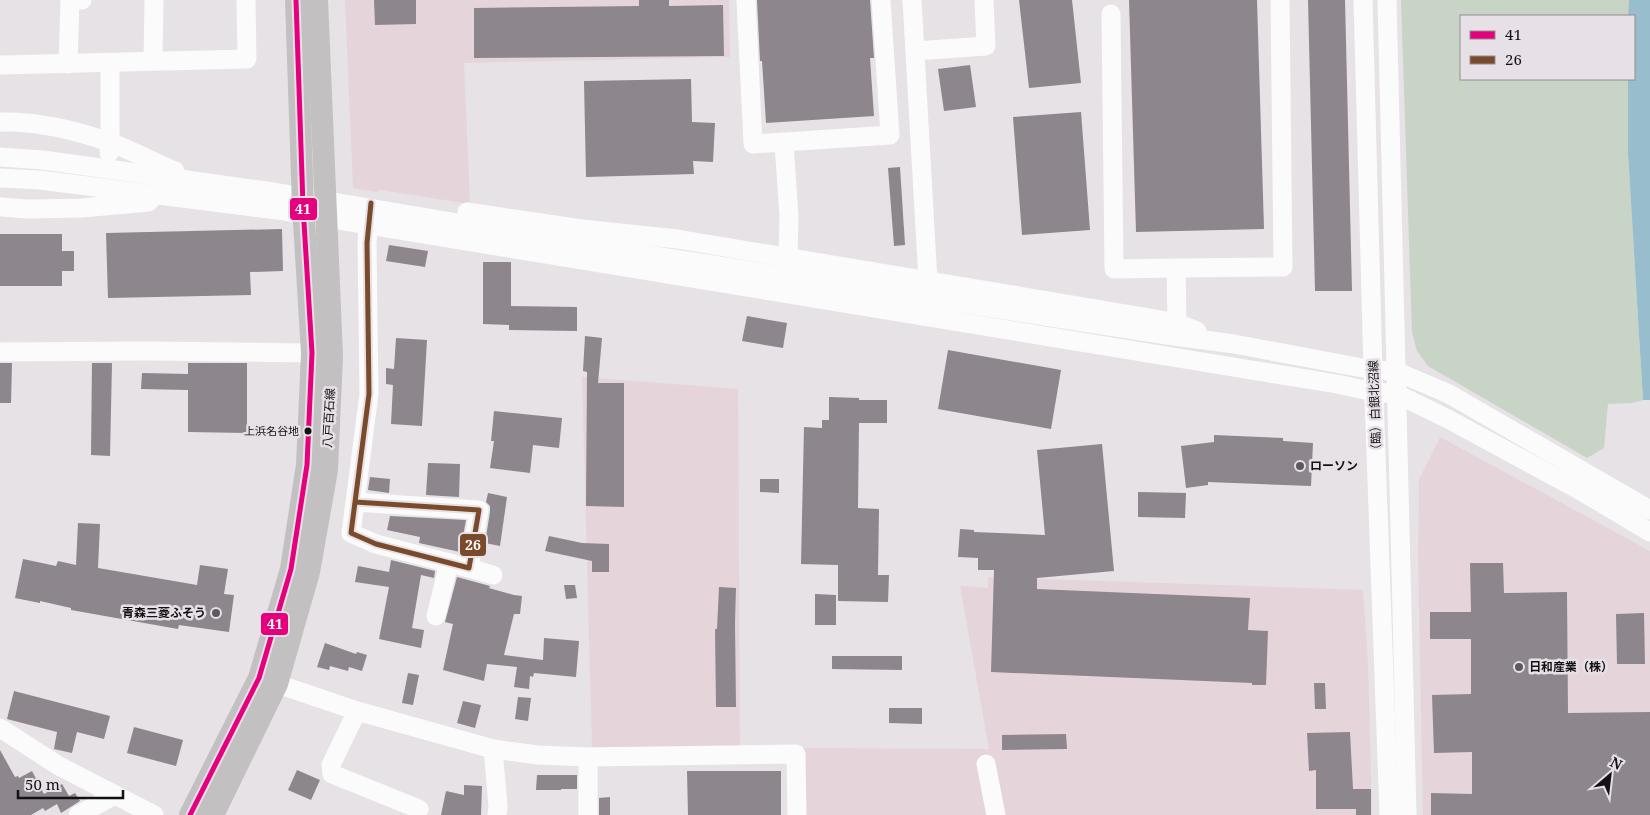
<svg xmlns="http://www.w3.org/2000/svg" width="1650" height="815" font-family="'Noto Serif','Noto Sans JP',serif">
<rect width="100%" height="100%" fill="#e6e2e6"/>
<g fill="#e5d5da">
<path d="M 345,0 L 729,0 L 730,57 L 464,63 L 470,204 L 381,190 L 377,192 L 353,188 Z"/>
<path d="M 582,377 L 738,389 L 740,746 L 592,747 Z"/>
<path d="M 1440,437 L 1650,551 L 1650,815 L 1423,815 L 1418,556 L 1419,479 Z"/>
<path d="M 988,577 L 1363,590 L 1368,663 L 1372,815 L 804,815 L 803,748 L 989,749 L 960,586 L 988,588 Z"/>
</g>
<path fill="#c8d5c6" d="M 1401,0 L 1629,0 L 1628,16 L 1461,16 L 1461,79 L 1628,79 L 1628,153 L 1643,400 L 1632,403 L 1608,404 L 1604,448 L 1587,458 L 1428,366 L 1417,351 L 1412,332 Z"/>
<path fill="#98bdcd" d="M 1629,0 L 1650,0 L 1650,400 L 1643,400 L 1628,153 L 1628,79 L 1634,79 L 1634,16 L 1628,16 Z"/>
<g fill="#8d868d">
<path d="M 374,0 L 416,0 L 416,24 L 375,25 Z"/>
<path d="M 639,0 L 669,0 L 669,6 L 723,5 L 724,56 L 474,58 L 474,8 L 639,6 Z"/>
<path d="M 757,0 L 870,0 L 874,58 L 870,58 L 874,116 L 766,123 L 762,61 L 760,61 Z"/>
<path d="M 1019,0 L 1072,0 L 1081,83 L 1029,88 Z"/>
<path d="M 1129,0 L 1257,0 L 1264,229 L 1136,232 Z"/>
<path d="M 1308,0 L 1345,0 L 1352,291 L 1315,291 Z"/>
<path d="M 970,65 L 976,107 L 944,111 L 938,69 Z"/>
<path d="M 691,79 L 692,122 L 715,123 L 713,162 L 693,161 L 694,174 L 586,177 L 584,81 Z"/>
<path d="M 1081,112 L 1090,230 L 1022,235 L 1013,117 Z"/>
<path d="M 900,167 L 905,245 L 894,246 L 888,168 Z"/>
<path d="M 282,229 L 283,271 L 250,272 L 251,295 L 108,298 L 106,233 Z"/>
<path d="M 0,234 L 62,234 L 62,251 L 74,251 L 74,271 L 62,271 L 62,286 L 0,286 Z"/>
<path d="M 389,245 L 428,251 L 425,267 L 386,261 Z"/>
<path d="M 483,262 L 511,262 L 511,306 L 577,307 L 577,331 L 509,330 L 509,325 L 483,324 Z"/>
<path d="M 747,316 L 787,323 L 783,348 L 742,341 Z"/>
<path d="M 585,336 L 602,338 L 598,383 L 624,383 L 624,507 L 586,506 L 587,372 L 583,371 Z"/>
<path d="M 396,338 L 427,340 L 422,426 L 391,424 L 393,385 L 386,384 L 386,368 L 394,369 Z"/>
<path d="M 948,350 L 1061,370 L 1051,429 L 938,409 Z"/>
<path d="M 0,363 L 12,363 L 11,403 L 0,403 Z"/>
<path d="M 92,363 L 112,363 L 110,456 L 91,455 Z"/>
<path d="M 188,363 L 247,363 L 247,433 L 188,432 L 188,390 L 141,389 L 142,373 L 188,374 Z"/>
<path d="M 829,397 L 859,398 L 859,400 L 887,400 L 887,423 L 859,423 L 858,508 L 879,509 L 878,575 L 889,575 L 888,602 L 838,601 L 838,565 L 801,564 L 804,427 L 822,428 L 822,420 L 829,420 Z"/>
<path d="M 494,411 L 562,418 L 559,448 L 533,445 L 530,473 L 490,468 L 494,441 L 491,441 Z"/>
<path d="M 1214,435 L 1283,438 L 1283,441 L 1313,443 L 1311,486 L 1208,482 L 1208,485 L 1186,488 L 1181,446 L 1214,442 Z"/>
<path d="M 1102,444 L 1114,571 L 1037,578 L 1037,589 L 1250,598 L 1248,630 L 1268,631 L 1266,685 L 1252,685 L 1252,683 L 991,672 L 994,570 L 978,570 L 978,558 L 958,557 L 960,529 L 974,530 L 974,532 L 1045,535 L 1037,450 Z"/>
<path d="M 428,463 L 460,464 L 459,497 L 426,495 Z"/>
<path d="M 370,477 L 390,479 L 389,493 L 368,490 Z"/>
<path d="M 760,479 L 779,479 L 779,493 L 760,492 Z"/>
<path d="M 1138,492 L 1186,493 L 1185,518 L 1138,517 Z"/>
<path d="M 488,493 L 507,497 L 500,546 L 485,543 L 490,512 L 490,506 L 486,502 Z"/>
<path d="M 390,516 L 466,520 L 460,552 L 419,543 L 420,537 L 387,530 Z"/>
<path d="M 78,523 L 100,524 L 98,568 L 197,585 L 200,565 L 228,569 L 224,594 L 234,595 L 229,632 L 179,625 L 178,629 L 71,610 L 71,608 L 40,601 L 40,603 L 15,598 L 23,559 L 56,566 L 58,561 L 76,565 Z"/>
<path d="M 549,536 L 582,543 L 609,544 L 609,572 L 592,572 L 592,561 L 545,551 Z"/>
<path d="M 391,560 L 435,571 L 434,578 L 421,575 L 412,628 L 424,630 L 421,648 L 379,639 L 389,587 L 355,582 L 358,566 L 389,572 Z"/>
<path d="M 1470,563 L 1503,563 L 1504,593 L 1567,592 L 1568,713 L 1650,712 L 1650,815 L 1431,815 L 1431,793 L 1472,794 L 1472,752 L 1434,753 L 1432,695 L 1471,694 L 1471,639 L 1430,639 L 1430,612 L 1471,612 Z"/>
<path d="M 457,577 L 490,586 L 489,588 L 514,595 L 522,596 L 520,614 L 514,614 L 504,655 L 543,660 L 544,638 L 579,641 L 576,677 L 534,673 L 533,677 L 530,676 L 529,689 L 514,687 L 517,667 L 487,664 L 484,681 L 443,670 L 453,624 L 445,622 Z"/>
<path d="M 564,585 L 575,585 L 577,598 L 566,599 Z"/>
<path d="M 719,587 L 736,588 L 735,623 L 736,707 L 716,707 L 715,629 L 717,629 Z"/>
<path d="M 815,594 L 836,595 L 836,625 L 815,625 Z"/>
<path d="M 1644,613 L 1645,664 L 1617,664 L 1616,614 Z"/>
<path d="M 325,643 L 356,654 L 357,652 L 367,655 L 362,671 L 349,667 L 348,671 L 330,666 L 329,670 L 317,667 Z"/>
<path d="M 832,656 L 902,656 L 902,670 L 832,669 Z"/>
<path d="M 408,673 L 419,675 L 413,705 L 402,703 Z"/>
<path d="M 1314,683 L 1325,683 L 1326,709 L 1315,709 Z"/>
<path d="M 14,691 L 110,716 L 104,739 L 77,732 L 72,753 L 54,749 L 57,732 L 7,719 Z"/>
<path d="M 518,697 L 531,698 L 528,721 L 515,719 Z"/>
<path d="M 463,701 L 481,705 L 475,728 L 457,723 Z"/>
<path d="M 889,708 L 922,708 L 922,724 L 889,723 Z"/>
<path d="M 134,727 L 183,740 L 176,766 L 127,753 Z"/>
<path d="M 1350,732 L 1353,789 L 1371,789 L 1371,815 L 1356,815 L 1356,809 L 1316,809 L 1316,770 L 1309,771 L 1307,733 Z"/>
<path d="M 1066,734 L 1067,749 L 1002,750 L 1002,735 Z"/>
<path d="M 0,750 L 15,777 L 18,776 L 19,778 L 32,771 L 44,794 L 62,784 L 69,796 L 75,793 L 80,801 L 61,813 L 57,804 L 45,811 L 43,808 L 31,815 L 0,815 Z"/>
<path d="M 297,770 L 320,780 L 311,800 L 288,790 Z"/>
<path d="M 687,771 L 781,771 L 781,815 L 688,815 Z"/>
<path d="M 537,775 L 577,775 L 577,789 L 561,789 L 561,790 L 536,790 Z"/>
<path d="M 464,785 L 482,786 L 481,815 L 441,815 L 446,791 L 464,795 Z"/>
<path d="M 610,797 L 610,815 L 599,815 L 599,798 Z"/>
</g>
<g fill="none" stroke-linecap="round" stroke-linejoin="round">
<g stroke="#d0cfd0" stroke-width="2.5" stroke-dasharray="2.5 2.5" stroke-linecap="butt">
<path d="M 1472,16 L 1477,0"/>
<path d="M 1469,79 L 1479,283 C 1481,289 1482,296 1484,301 C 1503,352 1562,358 1608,366"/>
</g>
<g stroke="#fbfbfb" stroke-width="19">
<path d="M 746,0 L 753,144 L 890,135 L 881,0"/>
<path d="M 912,0 L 928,281"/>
<path d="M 1363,0 L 1373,370 L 1389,815"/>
<path d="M 1387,0 L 1407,815"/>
<path d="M 1111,14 L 1114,269 L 1176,268"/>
<path d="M 915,51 L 986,46 L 984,0"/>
<path d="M 153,61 L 154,0"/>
<path d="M 68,64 L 70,0 L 82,0"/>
<path d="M 0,65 L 247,59 L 246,0"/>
<path d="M 0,122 C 36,121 75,130 109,142 C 131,150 153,162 175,171"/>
<path d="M 784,143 L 789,217 L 788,257"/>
<path d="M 109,153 L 110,143 L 110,63"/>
<path d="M 0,157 L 43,160 L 274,192 L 636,253 L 1167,335 L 1234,344 L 1373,370 L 1395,371 L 1449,394 L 1650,510"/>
<path d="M 0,178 L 40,180 L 277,210 L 1337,384 L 1374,392 L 1397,394 L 1448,419 L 1581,491 L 1650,532"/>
<path d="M 0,207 L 28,209 L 82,208 L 149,202"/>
<path d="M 467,212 L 582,229 L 677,239 L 1150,318 L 1177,323 L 1197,331"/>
<path d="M 1177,323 L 1176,268 L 1283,267 L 1280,0"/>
<path d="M 0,352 L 148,351 L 312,353"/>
<path d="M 355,502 L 479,510 L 469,568 L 376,544 L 351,533 L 369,394 L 367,243 L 369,215"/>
<path d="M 469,568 L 493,575"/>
<path d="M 436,616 L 449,563"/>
<path d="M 263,679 L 357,711 L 493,749 L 538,755 L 588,757 L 796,754 L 797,815"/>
<path d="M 357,711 L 331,765 L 332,774 L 419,809"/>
<path d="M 0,728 L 59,766 L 154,815"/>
<path d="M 493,749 L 498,806 L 497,815"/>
<path d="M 588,757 L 588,815"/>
<path d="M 986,764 L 996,815"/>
<path d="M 78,815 L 115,795"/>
</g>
<g stroke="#c3c0c1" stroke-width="22">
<path d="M 190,815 L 259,678 L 291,569 L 307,465 L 312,353 L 303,206 L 296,0"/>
<path d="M 213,815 L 277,684 L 309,572 L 327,470 L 332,356 L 317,0"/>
</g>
<g stroke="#e7e1e7" stroke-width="9">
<path id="bus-1" d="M 190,815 L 259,678 L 291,569 L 307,465 L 312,353 L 303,206 L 296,0"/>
</g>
<g stroke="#e7e1e7" stroke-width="9">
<path id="bus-2" d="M 355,502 L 479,510 L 469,568 L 376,544 L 351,533 L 369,394 L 367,243 L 371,203"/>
</g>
<use href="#bus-1" stroke="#e5007d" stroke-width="5"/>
<use href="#bus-2" stroke="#7a4b2a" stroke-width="5"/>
</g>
<circle fill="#131113" stroke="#e7e1e7" stroke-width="2" cx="308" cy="431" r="4.5"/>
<g fill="#5d5a5d" stroke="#e7e1e7" stroke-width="2">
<circle cx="1300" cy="466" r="5"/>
<circle cx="216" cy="613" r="5"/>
<circle cx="1519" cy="667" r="5"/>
</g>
<g text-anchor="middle" stroke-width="5" stroke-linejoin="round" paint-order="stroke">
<g font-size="11" fill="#131113" stroke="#e7e1e7" text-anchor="end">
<text x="299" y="435">上浜名谷地</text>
</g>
<g font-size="12" fill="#131113" stroke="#e7e1e7">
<text transform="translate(1375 408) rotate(-92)" y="4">（臨）白銀北沼線</text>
<text transform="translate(329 418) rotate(-87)" y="4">八戸百石線</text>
</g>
<g font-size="12" font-weight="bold" fill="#131113" stroke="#e7e1e7" text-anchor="start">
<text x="1310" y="470">ローソン</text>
<text x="206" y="617" text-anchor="end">青森三菱ふそう</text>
<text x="1529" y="671">日和産業（株）</text>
</g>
</g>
<g stroke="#e7e1e7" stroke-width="2">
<rect x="289" y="197" width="29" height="24" rx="5" fill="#e5007d"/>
<rect x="459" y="533" width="28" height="24" rx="5" fill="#7a4b2a"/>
<rect x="260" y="612" width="29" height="24" rx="5" fill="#e5007d"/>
</g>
<g font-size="14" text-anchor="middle" font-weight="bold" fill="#fff">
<text x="303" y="214">41</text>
<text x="473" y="550">26</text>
<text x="275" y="629">41</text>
</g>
<rect x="1460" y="15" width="175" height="65" fill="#e7e1e7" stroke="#928e92"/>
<rect x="1470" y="31" width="25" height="8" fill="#e5007d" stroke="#928e92"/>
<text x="1505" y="40" font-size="15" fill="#131113">41</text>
<rect x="1470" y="56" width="25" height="8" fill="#7a4b2a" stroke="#928e92"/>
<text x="1505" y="65" font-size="15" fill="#131113">26</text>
<g transform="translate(1610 775) rotate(28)" stroke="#e7e1e7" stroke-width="4" paint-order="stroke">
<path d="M0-4L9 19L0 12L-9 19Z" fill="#131113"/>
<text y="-8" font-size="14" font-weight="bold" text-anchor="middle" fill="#131113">N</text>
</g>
<path d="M18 790v8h105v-8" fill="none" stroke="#131113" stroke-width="2.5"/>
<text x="25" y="790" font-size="15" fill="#131113" stroke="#e7e1e7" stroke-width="4" paint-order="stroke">50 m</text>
</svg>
